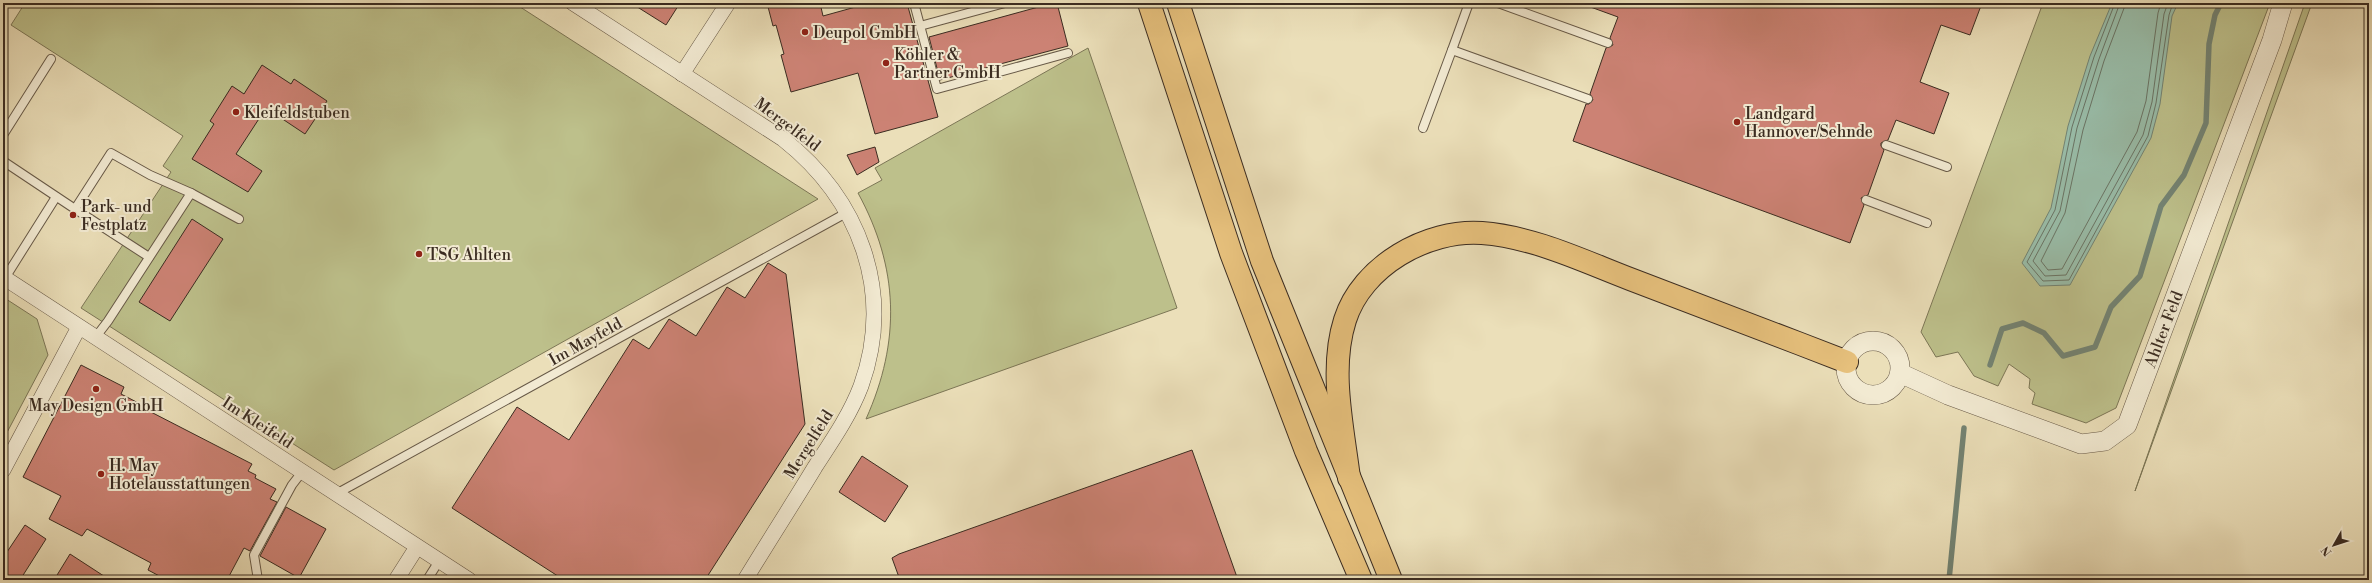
<svg xmlns="http://www.w3.org/2000/svg" width="2372" height="583" font-family="'Libre Bodoni',serif">
<rect width="100%" height="100%" fill="#ebdfb9"/>
<filter id="stains"><feTurbulence type="fractalNoise" baseFrequency=".005" numOctaves="4"/><feColorMatrix values="0 0 0 0 .2 0 0 0 0 .09 0 0 0 0 .02 0 0 0 .5 -.17"/></filter>
<radialGradient id="worn" r=".72"><stop offset=".6" stop-color="#630" stop-opacity="0"/><stop offset="1" stop-color="#630" stop-opacity=".3"/></radialGradient>
<g fill="#bdc08b" stroke="#7c7656">
<path d="M 25,3 L 514,3 L 818,199 L 334,470 L 81,308 L 171,172 L 163,166 L 183,136 L 11,25 Z"/>
<path d="M 2043,3 L 2270,3 L 2116,408 L 2086,423 L 2032,404 L 2035,393 L 2029,388 L 2030,379 L 2009,364 L 1998,386 L 1974,376 L 1958,352 L 1936,357 L 1921,332 Z"/>
<path d="M 2305,3 L 2312,3 L 2135,491 Z"/>
<path d="M 1088,48 L 1177,308 L 866,419 C 901,341 899,268 858,193 L 882,180 L 875,168 Z"/>
<path d="M 3,297 L 37,319 L 48,355 L 3,440 Z"/>
</g>
<path fill="#99bda9" stroke="#738373" d="M 2112,3 L 2178,3 L 2172,16 L 2160,104 L 2151,138 L 2070,285 L 2040,286 L 2022,263 L 2051,208 L 2068,126 L 2090,56 Z"/>
<g fill="none" stroke-linecap="round" stroke-linejoin="round">
<g stroke="#6a7465" stroke-width="1">
<path d="M 2115,3 L 2094,57 L 2072,127 L 2055,210 L 2027,262 L 2043,281 L 2069,280 L 2148,136 L 2156,103 L 2169,15 L 2173,3"/>
<path d="M 2120,3 L 2099,59 L 2077,128 L 2060,211 L 2033,261 L 2045,276 L 2066,275 L 2143,135 L 2152,102 L 2164,14 L 2168,3"/>
<path d="M 2126,3 L 2104,61 L 2083,130 L 2065,213 L 2041,261 L 2048,270 L 2062,269 L 2137,132 L 2146,101 L 2158,13 L 2161,3"/>
</g>
<g stroke="#738373" stroke-width="5.5">
<path d="M 1990,365 L 2002,329 L 2023,323 L 2044,333 L 2063,356 L 2095,347 L 2111,307 L 2140,276 L 2161,206 L 2184,175 L 2206,123 L 2209,44 L 2215,15 L 2221,3"/>
<path d="M 1949,580 L 1964,428"/>
</g>
</g>
<g fill="#cc8274" stroke="#3b2c21">
<path d="M 631,3 L 680,3 L 666,25 Z"/>
<path d="M 767,3 L 820,3 L 823,16 L 870,3 L 907,3 L 938,117 L 875,134 L 858,73 L 791,92 L 781,55 L 784,54 L 776,25 L 773,26 Z"/>
<path d="M 1053,3 L 1057,3 L 1068,46 L 940,80 L 929,37 Z"/>
<path d="M 1585,3 L 1982,3 L 1970,35 L 1941,25 L 1920,82 L 1949,93 L 1934,134 L 1896,120 L 1888,140 L 1881,143 L 1881,146 L 1884,150 L 1868,195 L 1861,198 L 1864,205 L 1850,243 L 1573,141 L 1586,104 L 1589,104 L 1593,100 L 1590,94 L 1606,48 L 1613,45 L 1610,38 L 1618,17 L 1585,5 Z"/>
<path d="M 262,65 L 291,84 L 294,79 L 327,101 L 305,134 L 266,108 L 236,154 L 262,171 L 248,192 L 192,159 L 214,124 L 210,121 L 232,86 L 244,94 Z"/>
<path d="M 875,147 L 879,162 L 857,175 L 847,155 Z"/>
<path d="M 192,219 L 223,239 L 170,321 L 139,302 Z"/>
<path d="M 768,263 L 786,274 L 805,424 L 705,580 L 564,580 L 452,508 L 517,407 L 569,440 L 633,339 L 649,349 L 669,319 L 696,336 L 727,287 L 745,298 Z"/>
<path d="M 81,365 L 124,387 L 121,394 L 150,409 L 149,411 L 252,464 L 248,471 L 256,475 L 255,478 L 276,489 L 270,499 L 277,502 L 250,551 L 244,548 L 227,580 L 167,580 L 148,570 L 151,563 L 87,529 L 82,536 L 49,519 L 61,496 L 23,477 Z"/>
<path d="M 1192,450 L 1238,580 L 900,580 L 892,558 L 899,554 Z"/>
<path d="M 862,456 L 908,486 L 885,522 L 839,492 Z"/>
<path d="M 286,507 L 326,529 L 299,578 L 260,556 Z"/>
<path d="M 25,525 L 46,539 L 20,580 L 3,580 L 3,558 Z"/>
<path d="M 70,554 L 110,580 L 54,580 Z"/>
</g>
<g fill="none" stroke-linecap="round" stroke-linejoin="round">
<g stroke="#675947" stroke-width="10">
<g id="service">
<path d="M 914,3 L 937,89 L 1068,53"/>
<path d="M 1498,3 L 1608,43"/>
<path d="M 920,26 L 1005,3"/>
<path d="M 1452,50 L 1469,3"/>
<path d="M 1423,128 L 1452,50 L 1588,99"/>
<path d="M 3,135 L 51,59"/>
<path d="M 1886,145 L 1947,167"/>
<path d="M 3,161 L 75,209 L 111,153 L 150,175 L 191,193"/>
<path d="M 1866,200 L 1927,223"/>
<path d="M 75,209 L 149,257"/>
<path d="M 5,278 L 56,197"/>
<path d="M 95,338 L 108,321 L 191,193 L 239,219"/>
<path d="M 336,494 L 848,212"/>
<path d="M 258,580 L 254,555 L 292,485 L 302,472"/>
<path d="M 427,580 L 439,561"/>
</g>
</g>
<g stroke="#675947" stroke-width="16">
<g id="minor">
<path d="M 573,3 L 783,139 C 859,199 895,291 861,386 C 850,415 832,441 815,467 C 792,505 768,542 745,580"/>
<path d="M 682,74 L 728,3"/>
<path d="M 3,277 L 469,580"/>
<path d="M 3,470 L 79,327"/>
<path d="M 396,580 L 417,547"/>
</g>
</g>
<g stroke="#675947" stroke-width="20">
<g id="tertiary">
<circle cx="1873" cy="368" r="27"/>
<path d="M 1900,373 L 1948,395 L 2081,444 L 2105,441 L 2127,425 L 2272,40 L 2283,3"/>
</g>
</g>
<g stroke="#3b2c21" stroke-width="24">
<g id="trunk">
<path d="M 1149,3 L 1231,253 L 1306,451 L 1361,580"/>
<path d="M 1178,3 L 1262,261 L 1391,580"/>
<path d="M 1349,478 C 1343,428 1329,370 1345,320 C 1362,266 1427,229 1482,233 C 1534,237 1583,261 1630,279 C 1703,307 1775,334 1847,362"/>
</g>
</g>
<use href="#service" stroke="#f2ead2" stroke-width="8"/>
<use href="#minor" stroke="#f2ead2" stroke-width="15"/>
<use href="#tertiary" stroke="#f2ead2" stroke-width="19"/>
<use href="#trunk" stroke="#e6c07c" stroke-width="22"/>
</g>
<g fill="#8f2418" stroke="#f2ead2" stroke-width="1.5">
<circle cx="805" cy="32" r="4"/>
<circle cx="886" cy="63" r="4"/>
<circle cx="236" cy="112" r="4"/>
<circle cx="1737" cy="122" r="4"/>
<circle cx="73" cy="215" r="4"/>
<circle cx="419" cy="254" r="4"/>
<circle cx="96" cy="389" r="4"/>
<circle cx="101" cy="474" r="4"/>
</g>
<g text-anchor="middle" stroke-width="4" stroke-linejoin="round" paint-order="stroke">
<g font-size="16" fill="#3b2c21" stroke="#f2ead2" text-anchor="start">
<text x="813" y="38">Deupol GmbH</text>
<text x="894" y="60">Köhler &amp;<tspan x="894" dy="18">Partner GmbH</tspan></text>
<text x="244" y="118">Kleifeldstuben</text>
<text x="1745" y="119">Landgard<tspan x="1745" dy="18">Hannover/Sehnde</tspan></text>
<text x="81" y="212">Park- und<tspan x="81" dy="18">Festplatz</tspan></text>
<text x="427" y="260">TSG Ahlten</text>
<text x="96" y="411" text-anchor="middle">May Design GmbH</text>
<text x="109" y="471">H. May<tspan x="109" dy="18">Hotelausstattungen</tspan></text>
</g>
<g font-size="16" fill="#3b2c21" stroke="#f2ead2">
<text transform="translate(788 124) rotate(37)" y="6">Mergelfeld</text>
<text transform="translate(2163 329) rotate(-69)" y="6">Ahlter Feld</text>
<text transform="translate(585 341) rotate(-29)" y="6">Im Mayfeld</text>
<text transform="translate(258 422) rotate(33)" y="6">Im Kleifeld</text>
<text transform="translate(808 444) rotate(-58)" y="6">Mergelfeld</text>
</g>
</g>
<rect width="2372" height="583" fill="none" stroke="#ebdfb9" stroke-width="16"/>
<rect x="4" y="4" width="2364" height="575" fill="none" stroke="#3b2c21" stroke-width="2"/>
<rect x="8" y="8" width="2356" height="567" fill="none" stroke="#3b2c21"/>
<g transform="translate(2334 545) rotate(231)" stroke="#f2ead2" stroke-width="3" paint-order="stroke">
<path d="M0-3L7 15L0 10L-7 15Z" fill="#3b2c21"/>
<text y="-6" font-size="11" font-weight="bold" text-anchor="middle" fill="#3b2c21">N</text>
</g>
<rect width="100%" height="100%" filter="url(#stains)"/>
<rect width="100%" height="100%" fill="url(#worn)"/>
</svg>
